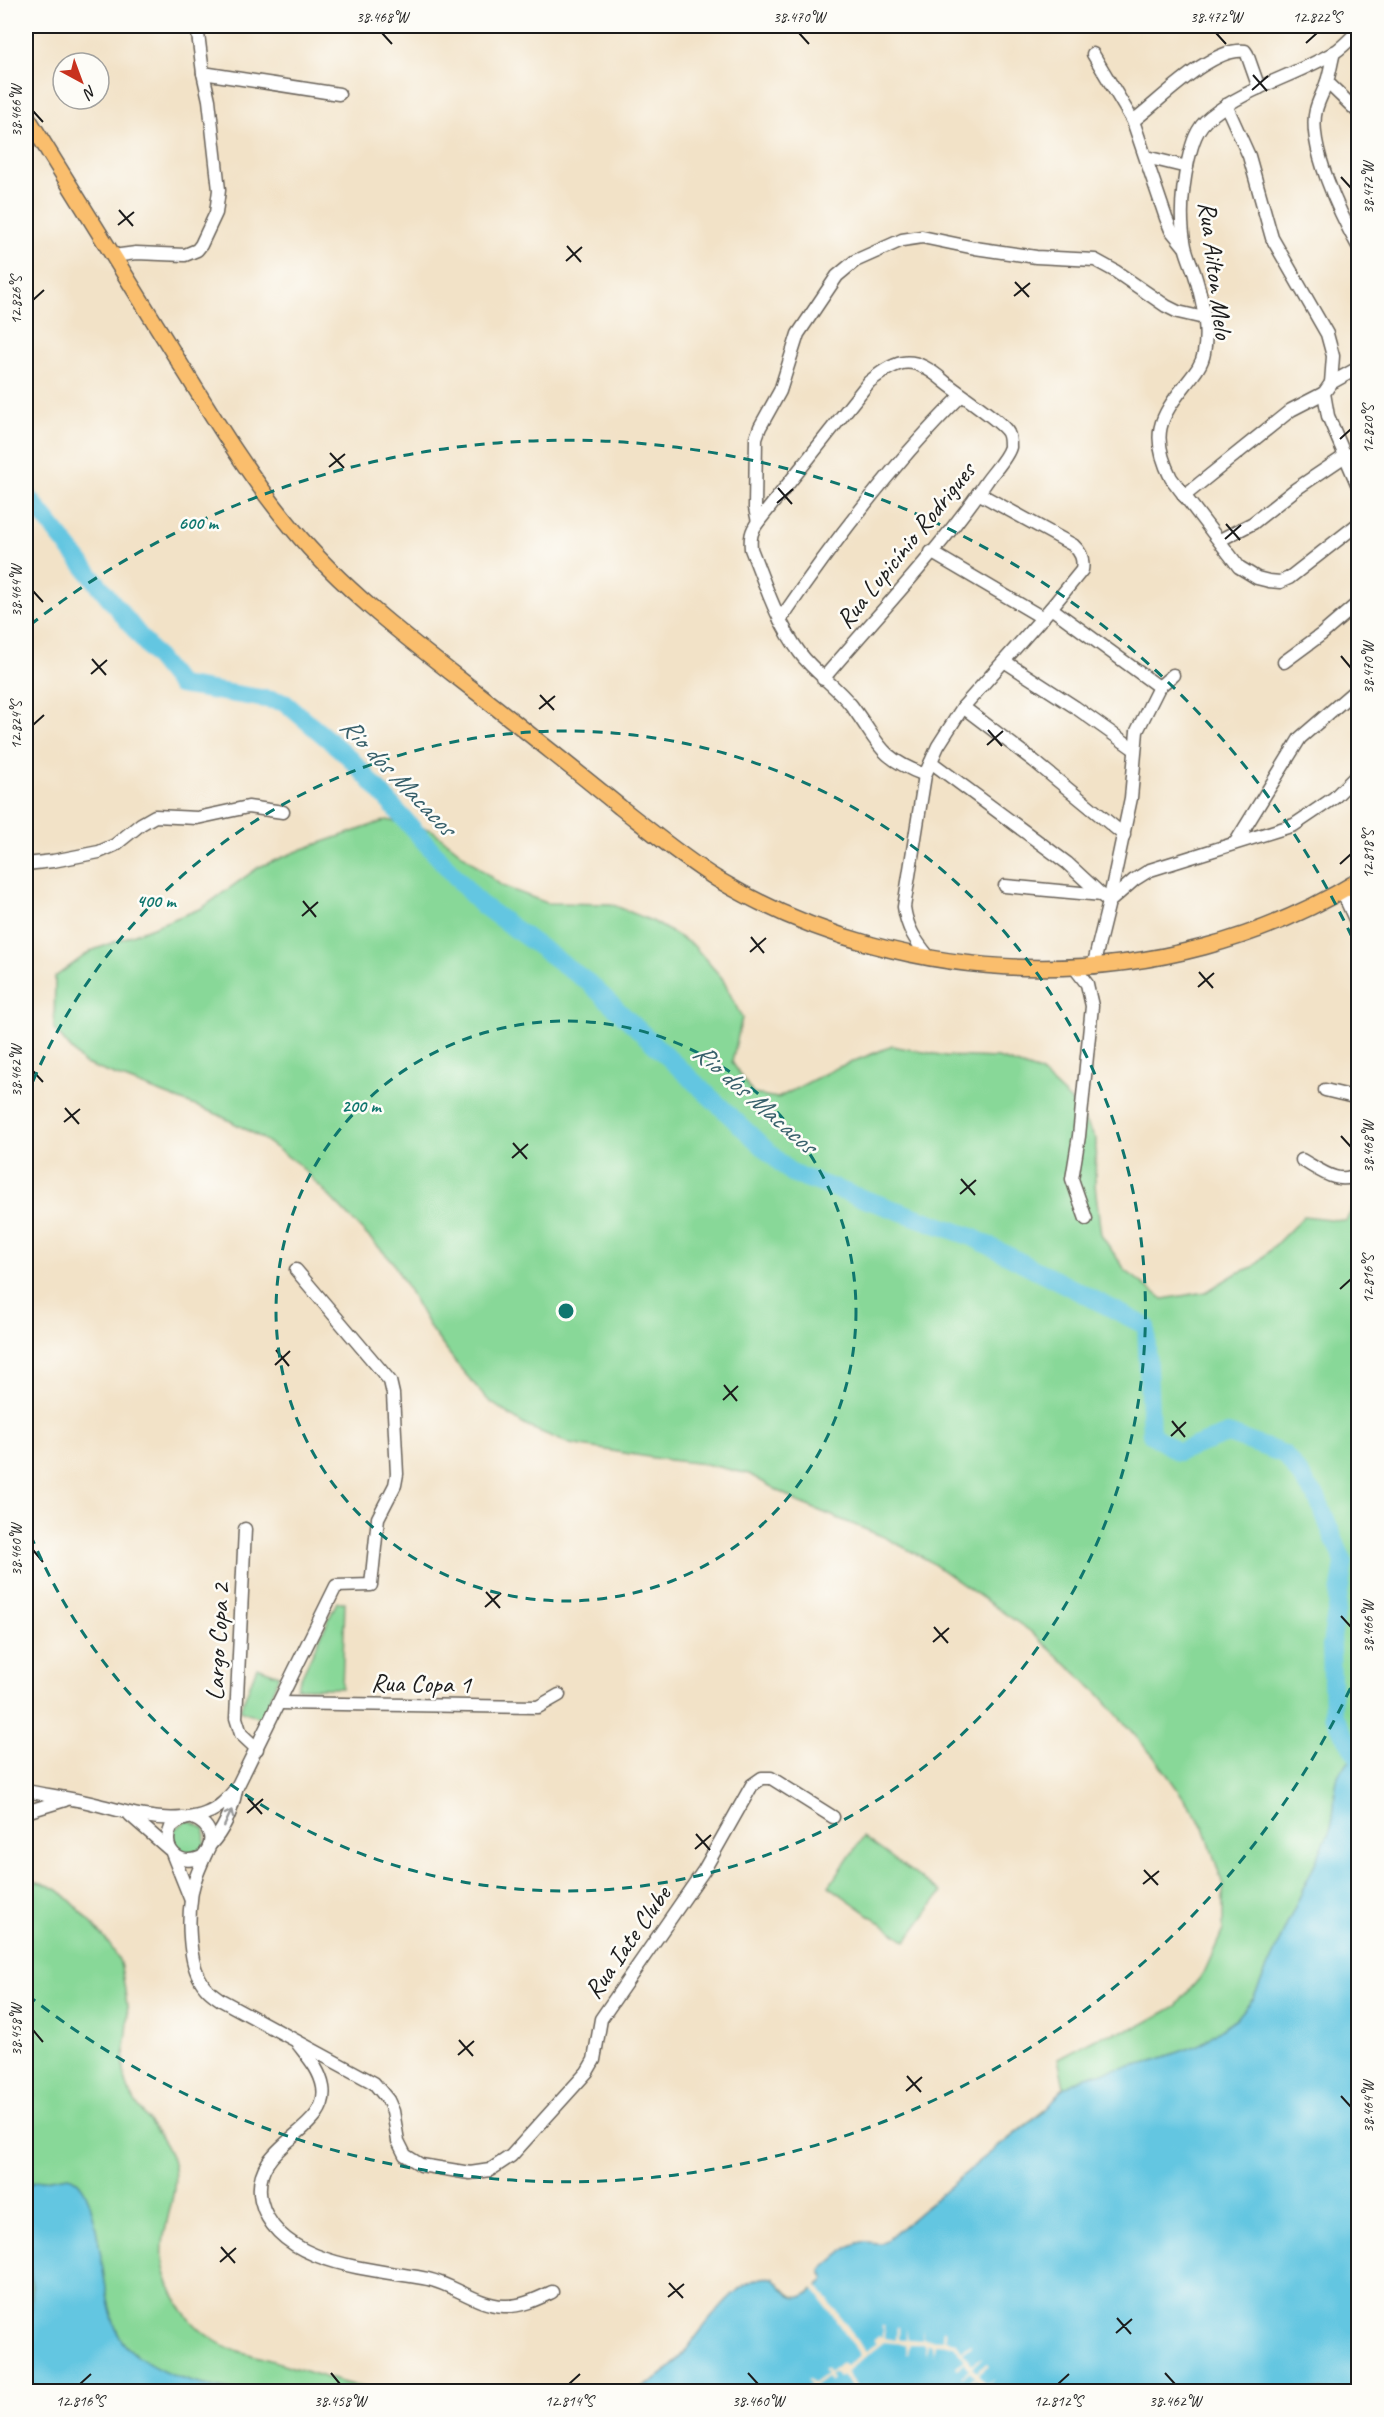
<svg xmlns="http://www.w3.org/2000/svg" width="1384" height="2417" font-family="Caveat,sans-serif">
<rect width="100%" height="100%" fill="#fdfcf7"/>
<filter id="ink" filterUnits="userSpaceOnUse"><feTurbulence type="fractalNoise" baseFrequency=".0167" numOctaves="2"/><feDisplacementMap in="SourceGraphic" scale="12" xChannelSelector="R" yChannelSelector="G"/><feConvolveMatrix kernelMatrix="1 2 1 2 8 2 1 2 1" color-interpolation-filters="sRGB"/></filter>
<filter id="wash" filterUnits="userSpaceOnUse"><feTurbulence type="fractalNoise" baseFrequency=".008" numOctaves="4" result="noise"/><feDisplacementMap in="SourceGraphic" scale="24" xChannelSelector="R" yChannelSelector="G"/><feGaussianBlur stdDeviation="1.35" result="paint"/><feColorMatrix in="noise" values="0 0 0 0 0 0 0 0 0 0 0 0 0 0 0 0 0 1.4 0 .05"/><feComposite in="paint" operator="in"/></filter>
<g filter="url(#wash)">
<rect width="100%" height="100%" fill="#f2e2c7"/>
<g fill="#88d898" stroke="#527a5a" stroke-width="1.5">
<path d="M 387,820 L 432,830 L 502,886 L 547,903 L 611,904 L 654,922 L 693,945 L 722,978 L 742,1018 L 732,1062 L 753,1094 L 778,1098 L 834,1069 L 892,1046 L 946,1056 L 998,1058 L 1040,1072 L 1072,1102 L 1096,1139 L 1095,1185 L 1101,1235 L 1126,1271 L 1163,1299 L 1206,1292 L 1237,1273 L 1253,1267 L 1304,1216 L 1346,1221 L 1358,1198 L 1358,1895 L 1268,2010 L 998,2191 L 638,2391 C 651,2383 664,2374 675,2363 C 698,2339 736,2271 773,2278 C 784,2286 787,2298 802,2298 L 825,2280 L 821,2271 L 824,2267 L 850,2247 L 859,2243 L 883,2244 L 980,2161 L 1051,2105 L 1064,2087 L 1058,2058 L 1096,2038 L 1138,2027 L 1176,2006 L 1204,1973 L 1223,1930 L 1223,1885 L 1204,1827 L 1159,1763 L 1099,1694 L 1030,1631 L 926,1559 L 884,1537 L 798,1502 L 749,1474 L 705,1464 L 660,1459 L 570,1444 L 526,1426 L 489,1401 L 460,1368 L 432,1331 L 392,1261 L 298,1164 L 260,1137 L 219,1115 L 83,1063 L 54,1029 L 55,977 L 91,951 L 202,908 L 259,867 L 303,849 Z"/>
<path d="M 337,1602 L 345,1602 L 342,1688 L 296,1688 Z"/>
<path d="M 257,1667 L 279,1675 L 262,1719 L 240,1710 Z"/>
<path d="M 188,1820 L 205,1829 L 204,1852 L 181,1856 L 171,1836 L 173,1830 Z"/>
<path d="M 863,1837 L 941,1893 L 906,1941 L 829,1886 Z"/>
<path d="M 26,1880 C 36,1881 47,1884 56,1889 C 69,1896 113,1945 119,1960 C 122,1968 128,2008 128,2018 C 128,2038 121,2057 125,2077 C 132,2112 168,2133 174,2168 C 179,2198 157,2233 164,2267 C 172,2304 199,2338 235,2350 C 251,2355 267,2359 283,2364 C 315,2374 346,2385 379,2391 L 26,2391 Z"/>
</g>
<g fill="#63c6e1" stroke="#40717e" stroke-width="1.5">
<path d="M 1358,1756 L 1358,2391 L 638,2392 C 651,2383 664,2374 675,2363 C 698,2339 736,2271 773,2278 C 779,2282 781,2288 787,2293 C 800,2306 814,2289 825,2280 L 821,2271 L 824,2267 C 835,2259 847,2245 861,2242 C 870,2241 877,2245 885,2242 L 980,2161 L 1045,2111 L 1064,2088 L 1086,2076 L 1153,2061 L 1199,2045 L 1238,2017 L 1253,1999 L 1330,1830 C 1340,1801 1325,1773 1358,1756 Z"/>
<path d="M 68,2176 C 107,2184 96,2318 127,2347 C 157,2376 196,2384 235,2391 L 26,2391 L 26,2329 L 31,2308 L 32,2289 L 26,2235 L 26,2189 L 33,2182 Z"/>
</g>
<path fill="#f2e2c7" d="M 817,2285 L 854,2335 L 853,2336 L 866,2351 L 876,2344 L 873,2340 L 878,2336 L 882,2338 L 882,2326 L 884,2326 L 884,2338 L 896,2340 L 897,2327 L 899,2327 L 899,2339 L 906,2339 L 906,2328 L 908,2339 L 921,2340 L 923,2329 L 923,2339 L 942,2340 L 943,2330 L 945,2330 L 945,2340 L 956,2342 L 962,2351 L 971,2344 L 972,2346 L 963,2353 L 972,2364 L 981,2358 L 982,2359 L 973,2367 L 977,2372 L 987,2364 L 989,2366 L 978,2375 L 985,2384 L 995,2379 L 986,2386 L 990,2391 L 985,2391 L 976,2379 L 968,2386 L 966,2384 L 975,2377 L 970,2371 L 961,2378 L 960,2377 L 969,2369 L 964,2362 L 957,2369 L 955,2367 L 964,2360 L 954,2345 L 935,2344 L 933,2355 L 932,2345 L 927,2344 L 926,2356 L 924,2344 L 909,2344 L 907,2355 L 906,2355 L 905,2344 L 884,2342 L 846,2372 L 859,2391 L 854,2391 L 842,2375 L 839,2377 L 835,2372 L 830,2375 L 833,2379 L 830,2382 L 826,2377 L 815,2385 L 818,2390 L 816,2391 L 813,2387 L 806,2391 L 801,2391 L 811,2384 L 808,2380 L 810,2379 L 814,2383 L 826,2374 L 823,2369 L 826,2368 L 830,2372 L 842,2362 L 846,2366 L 860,2355 L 813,2288 Z"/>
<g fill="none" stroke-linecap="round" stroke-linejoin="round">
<path stroke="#63c6e1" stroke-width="18" d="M 26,494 L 179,685 L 284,702 L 350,758 L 479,903 L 589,983 L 791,1173 L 972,1237 L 1146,1326 L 1151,1434 L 1178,1452 L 1228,1434 L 1284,1454 L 1317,1498 L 1344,1563 L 1331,1645 L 1333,1715 L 1357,1756"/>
</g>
</g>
<g filter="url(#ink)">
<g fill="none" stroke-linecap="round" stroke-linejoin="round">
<g stroke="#676158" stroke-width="15">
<g id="minor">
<path d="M 197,26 L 203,73 L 339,94"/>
<path d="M 1358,31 C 1351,38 1344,46 1335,52 C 1295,76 1247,87 1210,117 C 1196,128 1192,144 1188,161 C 1182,189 1179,218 1185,246 C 1187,255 1191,264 1194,272 C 1202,297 1209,327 1204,353 C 1202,365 1194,374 1186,384 C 1159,418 1150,436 1171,478 L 1239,567 L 1257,578 L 1269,581 L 1280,582 L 1289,578 L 1358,524"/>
<path d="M 1334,52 C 1331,63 1330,74 1326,84 C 1323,93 1318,101 1316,110 C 1307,145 1341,216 1358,246"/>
<path d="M 1093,54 L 1133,121 L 1166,218 L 1171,230 L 1184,246"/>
<path d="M 1327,82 L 1358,112"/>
<path d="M 1226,105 L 1249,156 L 1272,238 L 1327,334 L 1333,356 L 1331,383"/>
<path d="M 1133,121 C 1159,102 1212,46 1245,51 L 1247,54 L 1259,88"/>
<path d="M 1146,157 L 1187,167"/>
<path d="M 113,256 L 136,253 L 185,255 L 197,250 L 201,245 L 216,213 L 219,190 L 209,100 L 203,73"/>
<path d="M 1358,368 L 1331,383 L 1324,393 L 1328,416 L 1358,486"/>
<path d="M 1184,496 L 1291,410 L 1324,393"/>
<path d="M 758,522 L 755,508 L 756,438 L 760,427 L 780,391 L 798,334 L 837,276 L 855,261 L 902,240 L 922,237 L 975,248 L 1036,257 L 1095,260 L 1115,271 L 1166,306 L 1178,312 L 1204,318"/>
<path d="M 1220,540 L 1253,523 L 1296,489 L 1345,456 L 1358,452"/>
<path d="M 931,552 L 1043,618"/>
<path d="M 1051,608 L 1159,687"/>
<path d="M 780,620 C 834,541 893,463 961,396"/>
<path d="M 1004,661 L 1075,707 L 1134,749"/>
<path d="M 1284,662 L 1322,634 L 1358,603"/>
<path d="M 823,679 C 878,614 939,551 987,481 C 994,471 1007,458 1010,447 C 1010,443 1010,437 1008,433 C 1003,422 957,392 945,382 C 914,355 900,357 869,382 L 758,522 C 751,531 750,538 751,549 C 765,584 777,622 800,653 C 814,672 836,686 851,705 C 880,743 876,756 925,775"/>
<path d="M 963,707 L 1034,761 L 1124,835"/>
<path d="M 931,762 L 1067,863 L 1109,902 L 1134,880 L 1150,870 L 1294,825 L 1334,798 L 1358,774"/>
<path d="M 1236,842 L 1300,738 L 1358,688"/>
<path d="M 26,864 L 53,861 L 99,852 L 115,845 L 141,824 L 155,816 L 197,818 L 248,807 L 283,812"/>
<path d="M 1005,886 L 1102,895"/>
<path d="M 1342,891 L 1358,926"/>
<path d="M 928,956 C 915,940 907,928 904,907 L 925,775 L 938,746 L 963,707 L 1051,608 L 1082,570 C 1084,559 1081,552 1073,545 L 978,493"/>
<path d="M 1074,967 L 1087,984 L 1092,1006 L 1079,1136 L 1072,1179 L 1086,1219"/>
<path d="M 1093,967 L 1109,902 L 1131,798 L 1137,731 L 1159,687 L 1173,675"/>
<path d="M 1325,1090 L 1358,1098"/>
<path d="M 1302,1160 C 1320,1170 1340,1187 1358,1173"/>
<path d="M 245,1529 L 236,1718 L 241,1734 L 257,1749"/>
<path d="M 279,1703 L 538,1707 L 559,1695"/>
<path d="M 26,1791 C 47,1795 69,1798 91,1803 C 122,1811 151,1821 183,1818"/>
<path d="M 26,1812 L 65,1800"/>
<path d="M 130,1815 L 169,1849"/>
<path d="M 193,1818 C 212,1825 216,1843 202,1857 C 179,1867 161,1849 171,1827 C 182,1816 194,1819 207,1813 C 220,1808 228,1798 237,1787 L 336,1586 L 371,1585 L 378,1518 L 395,1485 L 397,1474 L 393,1394 L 390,1381 L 296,1270"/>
<path d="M 210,1845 C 225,1829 232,1811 236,1790"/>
<path d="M 207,1851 C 200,1867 192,1883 191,1900 C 188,1920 189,1959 199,1977 C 204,1988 212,1994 221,2000 L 374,2083 L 388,2100 L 393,2111 L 398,2141 L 405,2155 L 421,2165 L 470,2173 L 490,2170 L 511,2156 L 587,2072 L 594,2060 L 601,2019 L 704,1870 L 752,1785 L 762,1778 L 771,1778 L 833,1817"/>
<path d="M 172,1853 L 190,1898"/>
<path d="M 298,2044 C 308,2057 320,2070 323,2087 C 331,2133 249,2142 261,2200 C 276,2266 376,2269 428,2279 C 455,2285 476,2305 504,2306 C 521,2307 537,2299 552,2292"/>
</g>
</g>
<g stroke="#676158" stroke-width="18">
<path id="major" d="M 26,115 C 75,193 123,271 171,349 C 209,410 246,473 292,528 C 354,603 437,660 513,721 C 549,750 585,778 620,807 C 652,832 683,858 717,879 C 911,995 1166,999 1358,881"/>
</g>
<use href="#minor" stroke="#fff" stroke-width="12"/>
<use href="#major" stroke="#fabe6d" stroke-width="15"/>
</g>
<defs><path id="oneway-shaft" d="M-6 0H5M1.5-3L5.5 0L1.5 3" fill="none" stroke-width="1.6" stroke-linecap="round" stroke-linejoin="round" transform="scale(1.5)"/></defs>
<use stroke="#999" href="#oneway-shaft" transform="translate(228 1818) rotate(-65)"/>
</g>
<path fill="none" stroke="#1c1c1c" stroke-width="2" d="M 382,33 L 392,44M 799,33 L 809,44M 1216,33 L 1226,44M 1306,43 L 1317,33M 1253,75 L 1267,91M 1252,90 L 1268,76M 33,111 L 43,122M 1341,177 L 1351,188M 119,210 L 133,226M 118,225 L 134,212M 567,246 L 581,262M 566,261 L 582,247M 1015,282 L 1029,297M 1014,296 L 1030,283M 33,300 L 44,290M 1340,439 L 1351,429M 330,453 L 344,468M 329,467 L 345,454M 778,488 L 792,504M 777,503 L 793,489M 1226,524 L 1240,540M 1225,539 L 1241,525M 33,591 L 43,602M 1341,656 L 1351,668M 92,659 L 106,675M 91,674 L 107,660M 540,695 L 554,710M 539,709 L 555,696M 33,725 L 44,715M 988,730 L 1002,746M 987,745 L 1003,731M 1340,864 L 1351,854M 303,901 L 316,917M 302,916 L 318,902M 751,937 L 764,953M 750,952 L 766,938M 1199,972 L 1213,988M 1198,987 L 1214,973M 33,1071 L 43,1082M 65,1108 L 79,1124M 64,1122 L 80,1109M 1341,1136 L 1351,1147M 513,1143 L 527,1159M 512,1158 L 528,1144M 961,1179 L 975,1195M 960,1194 L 976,1180M 1340,1289 L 1351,1279M 276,1350 L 289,1366M 275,1365 L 290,1351M 724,1385 L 737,1401M 723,1400 L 738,1386M 1172,1421 L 1185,1437M 1171,1436 L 1186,1422M 33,1550 L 43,1562M 486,1592 L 500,1608M 485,1607 L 501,1593M 1341,1616 L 1351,1627M 934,1627 L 948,1643M 933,1642 L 949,1628M 248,1798 L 262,1814M 247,1813 L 263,1799M 696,1834 L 710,1850M 695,1849 L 711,1835M 1144,1870 L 1158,1885M 1143,1884 L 1159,1871M 33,2030 L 43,2042M 459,2040 L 473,2056M 458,2055 L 474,2041M 907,2076 L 921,2092M 906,2091 L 922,2077M 1341,2096 L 1351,2107M 221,2247 L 235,2263M 220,2262 L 236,2248M 669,2283 L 683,2298M 668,2297 L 684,2284M 1117,2318 L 1131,2334M 1116,2333 L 1132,2319M 331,2373 L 340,2384M 748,2373 L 758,2384M 1165,2373 L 1175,2384M 80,2384 L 91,2374M 569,2384 L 580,2374M 1058,2384 L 1069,2374"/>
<g fill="none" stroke="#0f766e" stroke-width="3" stroke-dasharray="10 8">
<circle cx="566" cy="1311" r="290"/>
<path d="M26 1098A580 580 0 1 1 26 1524"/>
<path d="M1358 1672A870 870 0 0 1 30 1997M30 625A870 870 0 0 1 1358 950"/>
</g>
<g text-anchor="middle" stroke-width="5" stroke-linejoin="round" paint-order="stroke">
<g font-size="26" fill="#1c1c1c" stroke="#fdfcf7">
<text transform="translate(1216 270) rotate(83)" y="9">Rua Ailton Melo</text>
<text transform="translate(905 545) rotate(-51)" y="9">Rua Lupicínio Rodrigues</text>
<text transform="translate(217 1642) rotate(-87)" y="9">Largo Copa 2</text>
<text transform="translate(421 1683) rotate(1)" y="9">Rua Copa 1</text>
<text transform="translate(627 1942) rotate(-55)" y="9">Rua Iate Clube</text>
</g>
<g font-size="27" font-style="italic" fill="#38606b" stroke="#fdfcf7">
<text transform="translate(398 776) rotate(46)" y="9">Rio dos Macacos</text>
<text transform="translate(755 1098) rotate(41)" y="9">Rio dos Macacos</text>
</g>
</g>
<circle cx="566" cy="1311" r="9" fill="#0f766e" stroke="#fdfcf7" stroke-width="3"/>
<g font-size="18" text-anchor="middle" font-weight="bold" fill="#0f766e" stroke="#fdfcf7" stroke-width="5" stroke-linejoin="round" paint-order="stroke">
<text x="198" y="529">600 m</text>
<text x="156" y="907">400 m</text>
<text x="361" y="1112">200 m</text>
</g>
<rect width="1384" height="2417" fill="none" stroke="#fdfcf7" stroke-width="66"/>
<g transform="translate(81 81) rotate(139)"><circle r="28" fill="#fdfcf7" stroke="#a3a29f" stroke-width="1.5"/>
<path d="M0-4.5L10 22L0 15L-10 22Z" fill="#c8321e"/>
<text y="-9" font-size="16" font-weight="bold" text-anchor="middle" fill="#1c1c1c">N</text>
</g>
<rect x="33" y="33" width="1318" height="2351" fill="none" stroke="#1c1c1c" stroke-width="2"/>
<g font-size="15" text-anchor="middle" fill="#1c1c1c">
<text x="382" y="22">38.468°W</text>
<text x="799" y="22">38.470°W</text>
<text x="1216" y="22">38.472°W</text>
<text x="1317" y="22">12.822°S</text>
<text transform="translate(16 111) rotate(-90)" y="5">38.466°W</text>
<text transform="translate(1368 188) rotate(-90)" y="5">38.472°W</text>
<text transform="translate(16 300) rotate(-90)" y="5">12.826°S</text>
<text transform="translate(1368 429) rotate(-90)" y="5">12.820°S</text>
<text transform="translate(16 591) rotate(-90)" y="5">38.464°W</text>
<text transform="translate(1368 668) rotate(-90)" y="5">38.470°W</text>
<text transform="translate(16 725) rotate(-90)" y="5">12.824°S</text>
<text transform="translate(1368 854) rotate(-90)" y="5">12.818°S</text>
<text transform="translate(16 1071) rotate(-90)" y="5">38.462°W</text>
<text transform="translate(1368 1147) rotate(-90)" y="5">38.468°W</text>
<text transform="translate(1368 1279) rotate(-90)" y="5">12.816°S</text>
<text transform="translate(16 1550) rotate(-90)" y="5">38.460°W</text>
<text transform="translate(1368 1627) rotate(-90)" y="5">38.466°W</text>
<text transform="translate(16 2030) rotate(-90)" y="5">38.458°W</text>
<text transform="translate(1368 2107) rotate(-90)" y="5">38.464°W</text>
<text x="80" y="2406">12.816°S</text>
<text x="340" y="2406">38.458°W</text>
<text x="569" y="2406">12.814°S</text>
<text x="758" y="2406">38.460°W</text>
<text x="1058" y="2406">12.812°S</text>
<text x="1175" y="2406">38.462°W</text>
</g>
</svg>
